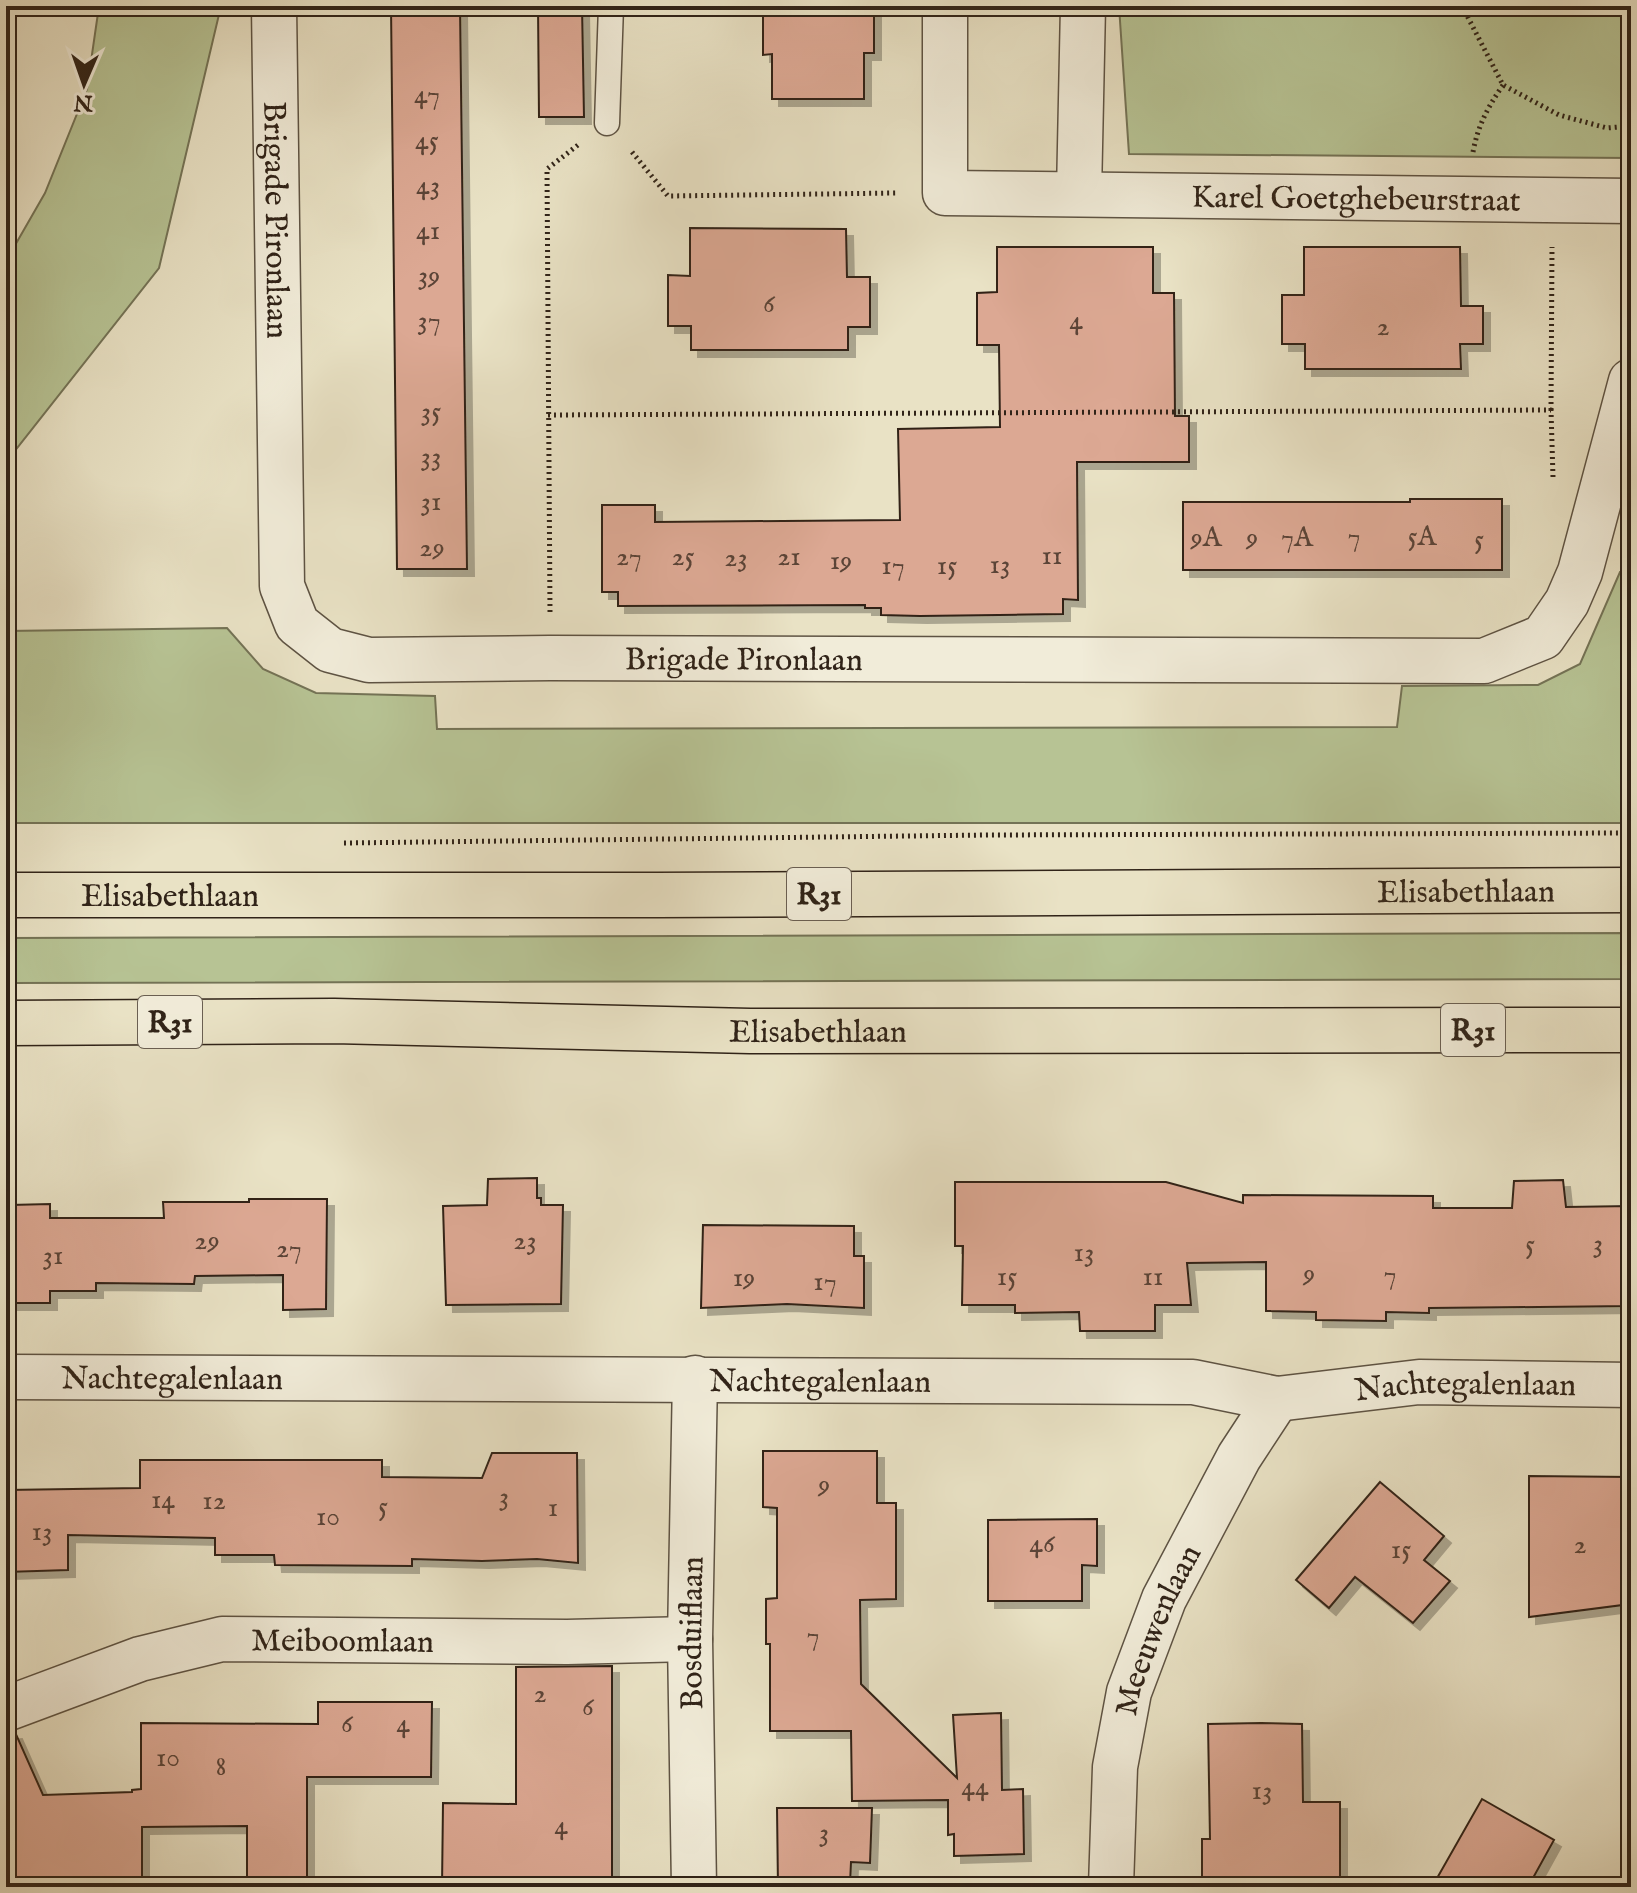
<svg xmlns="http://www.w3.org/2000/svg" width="1637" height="1893" font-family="'IM FELL English',serif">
<defs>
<filter id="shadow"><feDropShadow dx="7" dy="7" stdDeviation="0" flood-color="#0004"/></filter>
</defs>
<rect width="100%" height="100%" fill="#e9e2c5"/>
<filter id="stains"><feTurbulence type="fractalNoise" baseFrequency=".0025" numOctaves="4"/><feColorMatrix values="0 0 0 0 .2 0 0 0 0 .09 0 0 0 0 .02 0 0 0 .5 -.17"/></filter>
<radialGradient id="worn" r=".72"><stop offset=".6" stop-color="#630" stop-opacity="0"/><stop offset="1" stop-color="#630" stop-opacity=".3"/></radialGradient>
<g fill="#b7c394" stroke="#747356" stroke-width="2">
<path d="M 99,6 L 221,6 L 159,268 L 6,462 L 6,261 L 45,193 L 87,89 Z"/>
<path d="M 1119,6 L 1631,6 L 1631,158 L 1129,154 Z"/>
<path d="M 1620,572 L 1631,572 L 1631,823 L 6,823 L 6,631 L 227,628 L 263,669 L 316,693 L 435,696 L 437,729 L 1397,727 L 1402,686 L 1538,685 L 1580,664 Z"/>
<path d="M 1631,933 L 1631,979 L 6,983 L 6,938 Z"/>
</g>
<g fill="#dca893" stroke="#302318" stroke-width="2" filter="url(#shadow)">
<path d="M 391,6 L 460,6 L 467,569 L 397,569 Z"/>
<path d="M 538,6 L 582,6 L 584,117 L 539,117 Z"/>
<path d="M 763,6 L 874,6 L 874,53 L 864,53 L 864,99 L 772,99 L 772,54 L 763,55 Z"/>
<path d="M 690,228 L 846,229 L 847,277 L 870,277 L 870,327 L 848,327 L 848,350 L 691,350 L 691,326 L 668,326 L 668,275 L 690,276 Z"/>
<path d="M 997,247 L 1153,247 L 1153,293 L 1174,293 L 1175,416 L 1189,416 L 1189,462 L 1077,462 L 1078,600 L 1063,599 L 1063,614 L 920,616 L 881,615 L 881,608 L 865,608 L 865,605 L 618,606 L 618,592 L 602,592 L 602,505 L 655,505 L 655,522 L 900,520 L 898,429 L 1000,427 L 999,345 L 977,345 L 977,293 L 997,292 Z"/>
<path d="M 1304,247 L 1460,247 L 1461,306 L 1483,306 L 1483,344 L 1460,344 L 1461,369 L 1305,369 L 1305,344 L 1282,344 L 1282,295 L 1304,295 Z"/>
<path d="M 1410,499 L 1502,499 L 1502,570 L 1183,570 L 1183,502 L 1410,502 Z"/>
<path d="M 537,1178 L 537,1198 L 541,1198 L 541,1205 L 563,1205 L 561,1304 L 446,1305 L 443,1206 L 487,1205 L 488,1179 Z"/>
<path d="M 1563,1180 L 1566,1207 L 1631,1206 L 1631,1306 L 1429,1308 L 1429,1313 L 1386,1312 L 1386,1321 L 1316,1320 L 1316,1312 L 1266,1311 L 1266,1262 L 1187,1263 L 1191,1305 L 1155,1305 L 1155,1331 L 1080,1331 L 1079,1312 L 1015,1313 L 1015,1305 L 962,1305 L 963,1246 L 955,1246 L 955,1182 L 1166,1182 L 1243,1203 L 1243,1195 L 1433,1196 L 1433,1208 L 1512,1208 L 1514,1181 Z"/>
<path d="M 249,1199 L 327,1199 L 326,1309 L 283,1310 L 283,1275 L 195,1276 L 194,1284 L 96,1283 L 96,1291 L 50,1291 L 50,1303 L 11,1303 L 10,1205 L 50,1204 L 50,1218 L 164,1218 L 163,1202 L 249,1202 Z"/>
<path d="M 703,1225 L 854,1226 L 854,1256 L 864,1256 L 864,1308 L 787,1304 L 701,1308 Z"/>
<path d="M 763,1451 L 877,1451 L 877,1503 L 896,1503 L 896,1599 L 860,1600 L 861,1684 L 957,1778 L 953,1715 L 1001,1713 L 1002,1790 L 1023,1789 L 1024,1854 L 954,1856 L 954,1834 L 948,1835 L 948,1800 L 852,1801 L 851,1731 L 770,1731 L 770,1644 L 766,1644 L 766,1599 L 777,1598 L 777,1508 L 763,1507 Z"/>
<path d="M 492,1453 L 577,1453 L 578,1563 L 537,1559 L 482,1561 L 412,1559 L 412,1566 L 275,1565 L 274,1555 L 215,1555 L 215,1538 L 68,1535 L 68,1570 L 6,1572 L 6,1490 L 140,1488 L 140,1460 L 382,1460 L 382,1477 L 482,1478 Z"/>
<path d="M 1529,1476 L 1631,1477 L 1630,1604 L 1529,1617 Z"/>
<path d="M 1380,1482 L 1444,1536 L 1424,1560 L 1450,1581 L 1413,1623 L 1355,1577 L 1329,1608 L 1296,1580 Z"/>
<path d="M 1097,1519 L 1097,1566 L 1082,1565 L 1082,1601 L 988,1601 L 988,1520 Z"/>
<path d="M 612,1666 L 612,1887 L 442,1887 L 443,1803 L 516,1804 L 516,1667 Z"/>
<path d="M 318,1702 L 432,1702 L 431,1777 L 307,1777 L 307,1887 L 247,1887 L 247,1826 L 142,1827 L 142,1887 L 6,1887 L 6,1733 L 15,1732 L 43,1795 L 132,1792 L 132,1790 L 141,1789 L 141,1723 L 318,1724 Z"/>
<path d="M 1261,1723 L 1302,1724 L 1303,1802 L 1340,1802 L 1340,1878 L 1202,1881 L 1202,1839 L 1210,1839 L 1208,1724 Z"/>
<path d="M 1482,1799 L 1554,1840 L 1528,1887 L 1432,1887 Z"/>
<path d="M 777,1808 L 872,1808 L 870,1863 L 851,1862 L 850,1884 L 842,1884 L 842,1887 L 778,1887 Z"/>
</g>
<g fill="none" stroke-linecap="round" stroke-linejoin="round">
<g stroke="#5e5343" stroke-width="27">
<path id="service" d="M 607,123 L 611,6"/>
</g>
<g stroke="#5e5343" stroke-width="47">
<g id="minor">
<path id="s1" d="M 274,6 L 282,586 L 297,624 L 330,650 L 369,660 L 550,658 L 1484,661 L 1543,637 L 1567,602 L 1580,572 L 1631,381"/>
<path id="s2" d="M 945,6 L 945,193 L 1631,201"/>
<path d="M 1079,193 L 1083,6"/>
<path id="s3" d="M 6,1377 L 1193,1382 L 1277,1399 L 1419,1382 L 1631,1385"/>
<path id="s4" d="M 6,1709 L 140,1659 L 222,1639 L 567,1642 L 690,1639"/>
<path id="s5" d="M 694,1887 L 690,1639 L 695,1378"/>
<path id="s6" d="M 1111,1887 L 1115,1767 L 1129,1692 L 1164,1599 L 1239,1457 L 1277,1399"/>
</g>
</g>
<g stroke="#302318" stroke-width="47">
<g id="primary">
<path id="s7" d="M 6,895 L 657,895 L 1631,890"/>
<path id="s8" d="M 6,1023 L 334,1021 L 750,1031 L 1631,1030"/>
</g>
</g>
<g stroke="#302318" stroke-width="5" stroke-dasharray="2 4" stroke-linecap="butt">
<path d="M 1462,6 L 1503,85 L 1559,115 L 1607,128 L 1631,126"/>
<path d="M 632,152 L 668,196 L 896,193"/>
<path d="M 1473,152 C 1478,125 1488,107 1503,85"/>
<path d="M 1551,410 L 1552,247"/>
<path d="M 548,415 L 1551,410 L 1553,477"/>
<path d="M 550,612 L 547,169 L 578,145"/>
<path d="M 344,843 L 988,835 L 1631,833"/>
</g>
<use href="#service" stroke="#f1ecd9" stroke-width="24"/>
<use href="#minor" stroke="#f1ecd9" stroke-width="44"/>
<use href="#primary" stroke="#e9e2c5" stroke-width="44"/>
</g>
<g text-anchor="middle" stroke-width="6" stroke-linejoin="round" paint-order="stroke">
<g font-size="28" fill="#5b4437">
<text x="427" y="103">47</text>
<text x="427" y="149">45</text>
<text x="428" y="194">43</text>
<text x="428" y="239">41</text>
<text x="429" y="284">39</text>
<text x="769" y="312">6</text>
<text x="429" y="329">37</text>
<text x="1076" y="329">4</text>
<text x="1383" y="335">2</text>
<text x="431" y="420">35</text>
<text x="431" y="465">33</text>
<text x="431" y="510">31</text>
<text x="1354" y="545">7</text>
<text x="1422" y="545">5A</text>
<text x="1206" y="546">9A</text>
<text x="1252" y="546">9</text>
<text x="1297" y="546">7A</text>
<text x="1479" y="548">5</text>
<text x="432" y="556">29</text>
<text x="1052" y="564">11</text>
<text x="629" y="565">27</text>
<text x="683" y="565">25</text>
<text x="789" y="565">21</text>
<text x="736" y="566">23</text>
<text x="841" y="569">19</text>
<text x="1000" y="573">13</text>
<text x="893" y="574">17</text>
<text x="947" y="574">15</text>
<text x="207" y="1249">29</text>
<text x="525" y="1249">23</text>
<text x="1598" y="1252">3</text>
<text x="1530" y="1253">5</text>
<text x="289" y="1257">27</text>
<text x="1084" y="1261">13</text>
<text x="53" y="1264">31</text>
<text x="1309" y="1282">9</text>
<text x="1390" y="1283">7</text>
<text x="1007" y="1285">15</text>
<text x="1153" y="1285">11</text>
<text x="744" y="1286">19</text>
<text x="825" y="1290">17</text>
<text x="824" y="1493">9</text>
<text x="504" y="1505">3</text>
<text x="163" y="1508">14</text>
<text x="214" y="1509">12</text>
<text x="383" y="1515">5</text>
<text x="553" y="1516">1</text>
<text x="328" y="1525">10</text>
<text x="42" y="1540">13</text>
<text x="1042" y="1552">46</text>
<text x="1580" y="1553">2</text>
<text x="1401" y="1558">15</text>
<text x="813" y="1644">7</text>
<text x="540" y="1702">2</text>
<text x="588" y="1715">6</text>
<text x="347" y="1732">6</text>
<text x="403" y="1732">4</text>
<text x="168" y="1766">10</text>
<text x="221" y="1775">8</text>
<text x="975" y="1795">44</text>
<text x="1262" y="1799">13</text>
<text x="561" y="1834">4</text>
<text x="824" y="1841">3</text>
</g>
<g fill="#f1ecd9" stroke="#6a5f52" stroke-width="2">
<rect x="787" y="868" width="64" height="52" rx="6"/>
<rect x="138" y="996" width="64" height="52" rx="6"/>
<rect x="1441" y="1004" width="64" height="52" rx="6"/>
</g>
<g font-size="30" font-weight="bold" fill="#302318">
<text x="819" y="904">R31</text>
<text x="170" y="1032">R31</text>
<text x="1473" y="1040">R31</text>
</g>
<g font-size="32" fill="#302318" stroke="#f1ecd9">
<text dy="11" stroke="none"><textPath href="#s2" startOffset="598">Karel Goetghebeurstraat</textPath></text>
<text dy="11" stroke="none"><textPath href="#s1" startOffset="214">Brigade Pironlaan</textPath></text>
<text dy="11" stroke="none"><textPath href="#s1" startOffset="1078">Brigade Pironlaan</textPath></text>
<text dy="11" stroke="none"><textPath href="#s7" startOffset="1460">Elisabethlaan</textPath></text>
<text dy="11" stroke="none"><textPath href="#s7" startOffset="164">Elisabethlaan</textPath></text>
<text dy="11" stroke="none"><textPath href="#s8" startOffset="812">Elisabethlaan</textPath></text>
<text dy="11" stroke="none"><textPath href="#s3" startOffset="166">Nachtegalenlaan</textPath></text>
<text dy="11" stroke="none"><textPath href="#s3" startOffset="814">Nachtegalenlaan</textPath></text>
<text dy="11" stroke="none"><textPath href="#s3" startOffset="1462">Nachtegalenlaan</textPath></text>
<text dy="11" stroke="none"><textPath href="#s6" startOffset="264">Meeuwenlaan</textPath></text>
<text dy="11" stroke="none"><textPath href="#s5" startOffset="254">Bosduiflaan</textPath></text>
<text dy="11" stroke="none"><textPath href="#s4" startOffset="348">Meiboomlaan</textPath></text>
</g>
</g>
<rect width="1637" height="1893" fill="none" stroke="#e9e2c5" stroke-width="32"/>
<rect x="8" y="8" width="1621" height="1877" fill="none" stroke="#302318" stroke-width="4"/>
<rect x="16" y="16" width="1605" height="1861" fill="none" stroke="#302318" stroke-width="2"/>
<g transform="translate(84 84) rotate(182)" stroke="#f1ecd9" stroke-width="6" paint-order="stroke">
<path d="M0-6L14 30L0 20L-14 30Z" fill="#302318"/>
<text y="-12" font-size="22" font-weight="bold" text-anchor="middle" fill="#302318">N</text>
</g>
<rect width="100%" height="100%" filter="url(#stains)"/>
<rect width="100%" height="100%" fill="url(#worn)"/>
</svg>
